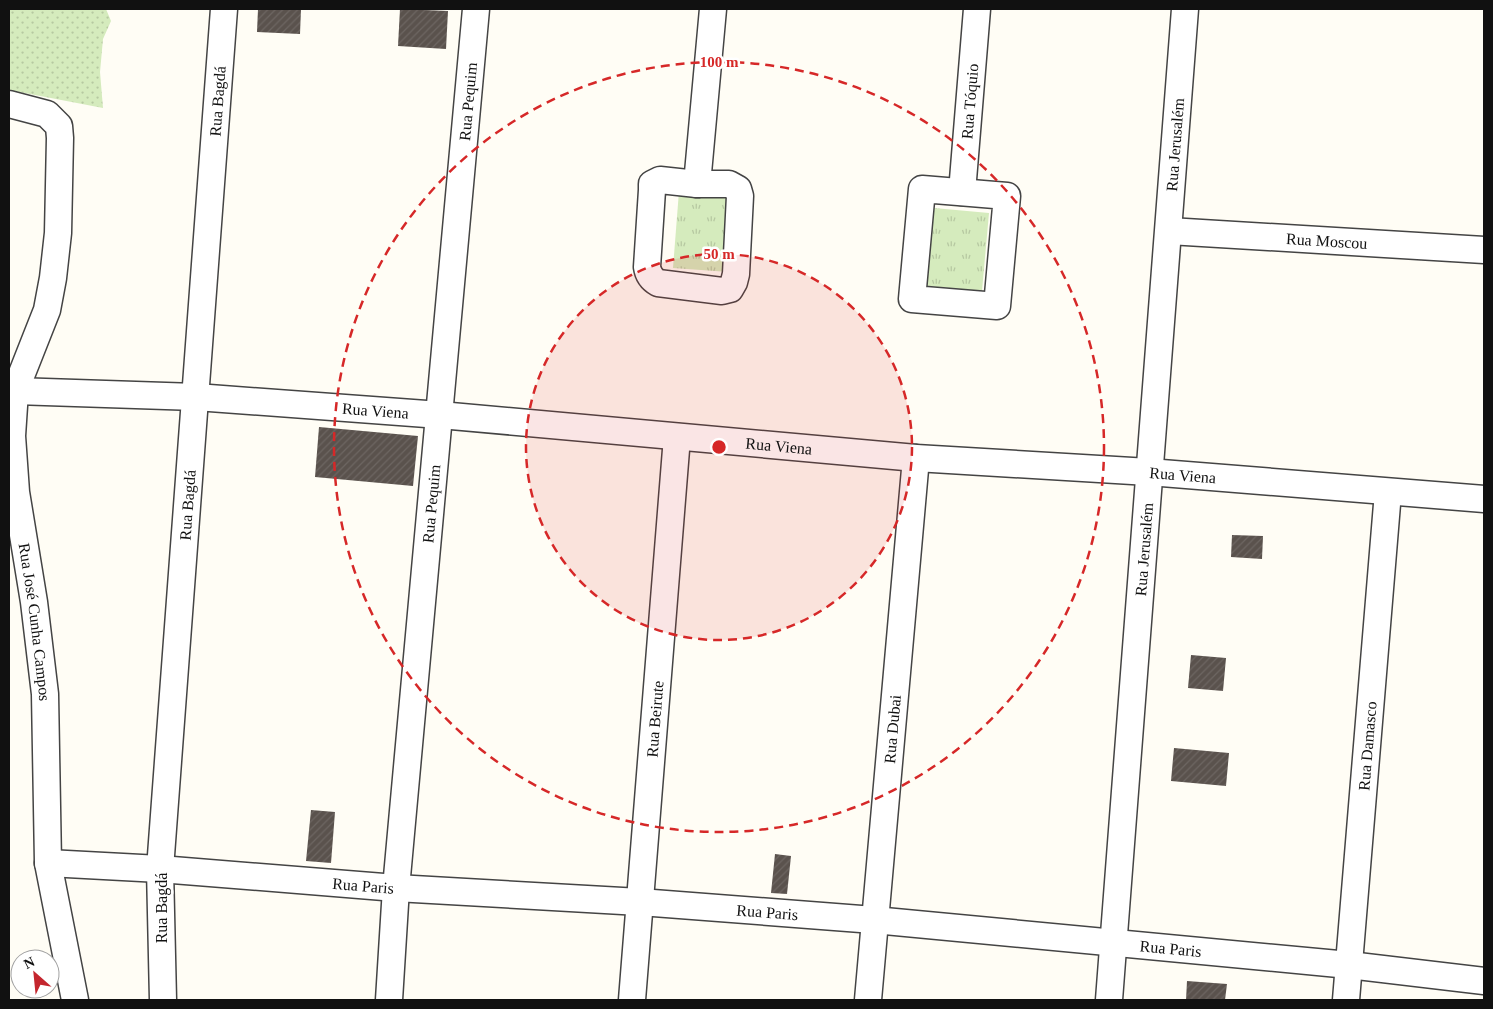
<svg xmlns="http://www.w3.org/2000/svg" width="1493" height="1009" font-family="'Times New Roman',serif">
<defs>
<pattern id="grass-dots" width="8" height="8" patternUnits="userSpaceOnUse" patternTransform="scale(1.25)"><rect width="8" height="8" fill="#d5ebbd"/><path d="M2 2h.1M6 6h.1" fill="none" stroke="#b6c8a1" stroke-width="1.8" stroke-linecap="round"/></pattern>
<pattern id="park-tufts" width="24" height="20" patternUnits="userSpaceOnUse" patternTransform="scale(1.25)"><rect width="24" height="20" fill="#d5ebbd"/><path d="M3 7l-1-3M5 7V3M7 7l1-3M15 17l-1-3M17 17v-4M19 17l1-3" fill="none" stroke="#b6c8a1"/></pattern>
<pattern id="building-hatch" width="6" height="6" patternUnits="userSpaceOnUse" patternTransform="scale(1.25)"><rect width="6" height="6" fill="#5a524d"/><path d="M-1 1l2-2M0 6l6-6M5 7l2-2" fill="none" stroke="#6d6662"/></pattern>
</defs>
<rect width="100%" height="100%" fill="#fffdf5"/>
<path fill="url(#grass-dots)" d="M 9,9 L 106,9 L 111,21 L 103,39 L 100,72 L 103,108 L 9,90 Z"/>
<g fill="url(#park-tufts)">
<path d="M 679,191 L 735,195 L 729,272 L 673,268 Z"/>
<path d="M 934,208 L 989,213 L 982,291 L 927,286 Z"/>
</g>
<g fill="url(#building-hatch)">
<path d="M 258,9 L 301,9 L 300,34 L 257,32 Z"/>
<path d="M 400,9 L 448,11 L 446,49 L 398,46 Z"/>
<path d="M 319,427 L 418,436 L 413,486 L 315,477 Z"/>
<path d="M 1232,535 L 1263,536 L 1262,559 L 1231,557 Z"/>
<path d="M 1191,655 L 1226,658 L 1223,691 L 1188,688 Z"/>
<path d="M 1174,748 L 1229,753 L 1226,786 L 1171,781 Z"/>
<path d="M 311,810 L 335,812 L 331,863 L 306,861 Z"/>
<path d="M 775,854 L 791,856 L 787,894 L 771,893 Z"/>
<path d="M 1187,981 L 1227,984 L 1225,1000 L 1186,1000 Z"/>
</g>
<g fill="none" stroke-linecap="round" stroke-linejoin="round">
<g stroke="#444" stroke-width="29">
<g id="minor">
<path id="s1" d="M 9,104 L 47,114 L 59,126 L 60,138 L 58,233 L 53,278 L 47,310 L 15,391 L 12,436 L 16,492 L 34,602 L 45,694 L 48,863 L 75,1000"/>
<path d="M 660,180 L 697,184 L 729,184 L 738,189 L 740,196 L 736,274 L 734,282 L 730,289 L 722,291 L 658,283 C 651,279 648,274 647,267 L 652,190 L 652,184 Z"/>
<path d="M 697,184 L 713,9"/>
<path d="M 922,189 L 1007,196 L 997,306 L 912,299 Z"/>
<path id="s2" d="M 962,192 L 977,9"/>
<path id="s3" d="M 1169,231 L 1484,250"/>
<path id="s4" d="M 15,391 L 196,397 L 440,415 L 916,458 L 1149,472 L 1484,499"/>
<path id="s5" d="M 48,863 L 160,869 L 396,888 L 640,902 L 874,920 L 1349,965 L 1484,981"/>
<path id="s6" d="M 163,1000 L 160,869 L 224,9"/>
<path id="s7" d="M 389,1000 L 396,888 L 476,9"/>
<path id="s8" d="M 632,1000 L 677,437"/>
<path id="s9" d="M 868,1000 L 916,458"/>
<path id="s10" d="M 1109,1000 L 1185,9"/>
<path id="s11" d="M 1346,1000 L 1388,492"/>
</g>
</g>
<use href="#minor" stroke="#fff" stroke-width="26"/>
</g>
<circle cx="719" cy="447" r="193" fill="#d62828" fill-opacity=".12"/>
<g fill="none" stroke="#d62828" stroke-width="2.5" stroke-dasharray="9 6">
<circle cx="719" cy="447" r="193"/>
<circle cx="719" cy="447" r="385"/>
</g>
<g text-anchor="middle" stroke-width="5" stroke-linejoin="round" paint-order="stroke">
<g font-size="16" fill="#111" stroke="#fff">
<text dy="6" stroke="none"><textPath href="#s6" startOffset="901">Rua Bagdá</textPath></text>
<text dy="6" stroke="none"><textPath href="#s7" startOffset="902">Rua Pequim</textPath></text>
<text dy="6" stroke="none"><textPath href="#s2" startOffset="91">Rua Tóquio</textPath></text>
<text dy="6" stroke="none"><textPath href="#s10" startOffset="858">Rua Jerusalém</textPath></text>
<text dy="6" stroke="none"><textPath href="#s3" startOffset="158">Rua Moscou</textPath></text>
<text dy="6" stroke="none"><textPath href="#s4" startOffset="361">Rua Viena</textPath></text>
<text dy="6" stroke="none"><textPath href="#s4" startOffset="766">Rua Viena</textPath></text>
<text dy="6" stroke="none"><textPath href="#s4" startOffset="1171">Rua Viena</textPath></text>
<text dy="6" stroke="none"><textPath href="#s6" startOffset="496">Rua Bagdá</textPath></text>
<text dy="6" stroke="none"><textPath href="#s7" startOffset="498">Rua Pequim</textPath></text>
<text dy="6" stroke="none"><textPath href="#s10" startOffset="452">Rua Jerusalém</textPath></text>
<text dy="6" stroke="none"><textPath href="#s1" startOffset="561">Rua José Cunha Campos</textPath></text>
<text dy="6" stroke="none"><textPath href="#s8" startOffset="282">Rua Beirute</textPath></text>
<text dy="6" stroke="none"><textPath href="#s9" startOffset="272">Rua Dubai</textPath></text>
<text dy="6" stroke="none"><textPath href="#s11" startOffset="255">Rua Damasco</textPath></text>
<text dy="6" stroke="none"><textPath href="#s5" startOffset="316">Rua Paris</textPath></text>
<text transform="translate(161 908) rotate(-90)" y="6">Rua Bagdá</text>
<text dy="6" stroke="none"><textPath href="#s5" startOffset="721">Rua Paris</textPath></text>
<text dy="6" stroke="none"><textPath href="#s5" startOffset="1126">Rua Paris</textPath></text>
</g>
</g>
<circle cx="719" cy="447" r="8" fill="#d62828" stroke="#fff" stroke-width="2.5"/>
<g font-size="15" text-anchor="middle" font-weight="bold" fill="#d62828" stroke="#fff" stroke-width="5" stroke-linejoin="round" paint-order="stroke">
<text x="719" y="67">100 m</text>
<text x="719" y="259">50 m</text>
</g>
<rect width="1493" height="1009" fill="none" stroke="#111111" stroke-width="20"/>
<g transform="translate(35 974) rotate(333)"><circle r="24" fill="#ffffff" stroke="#a0a0a0"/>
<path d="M0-4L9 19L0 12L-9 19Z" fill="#c4262e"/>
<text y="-8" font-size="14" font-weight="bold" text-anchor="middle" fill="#111111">N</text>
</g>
</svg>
